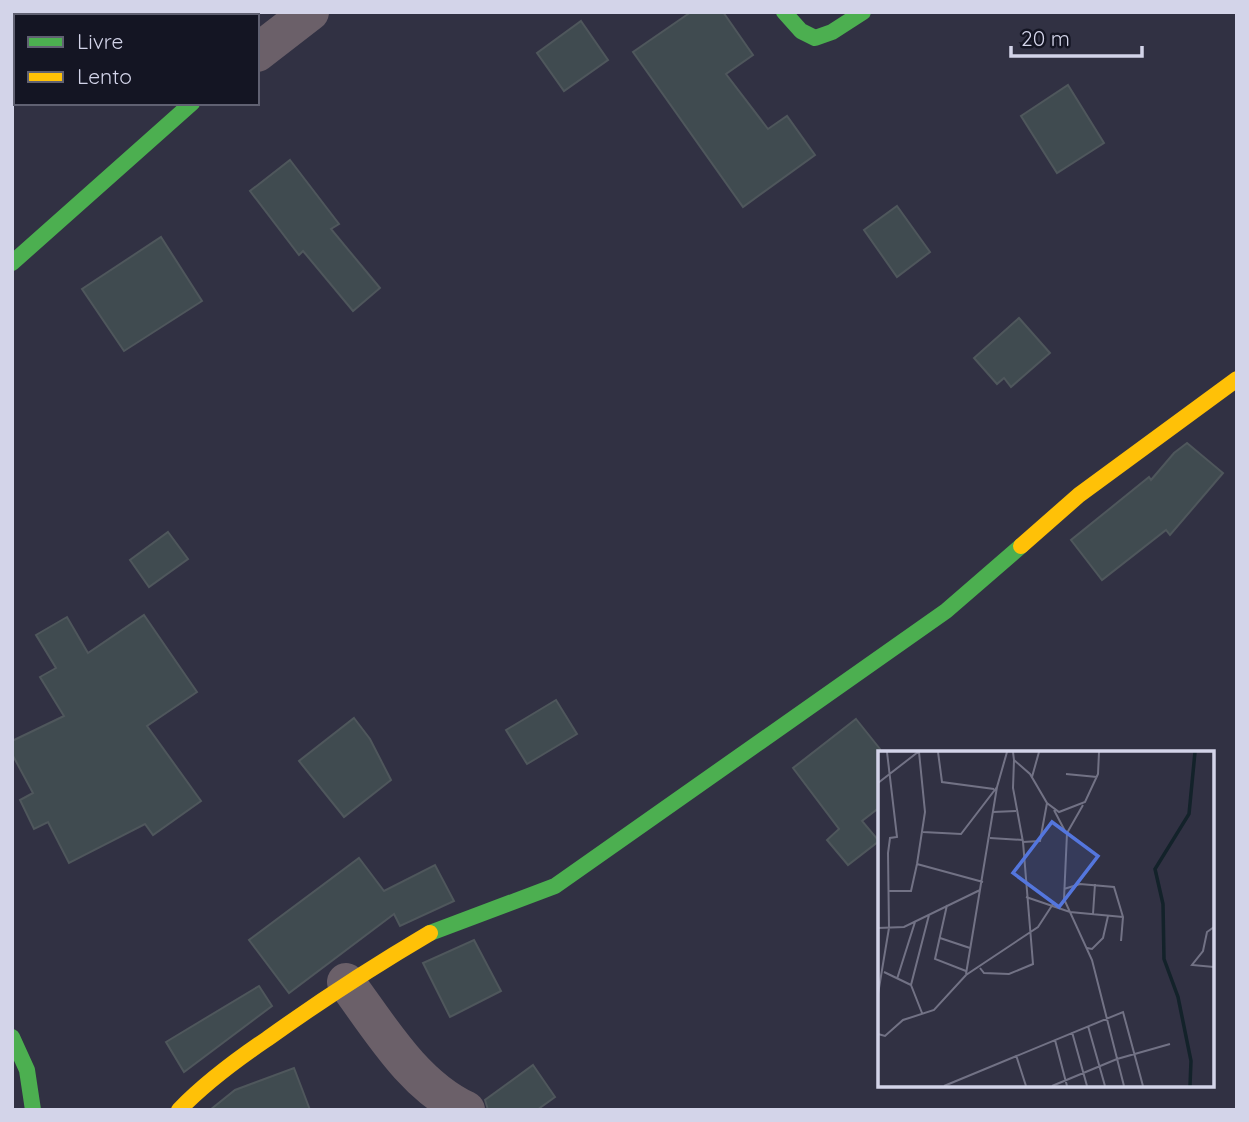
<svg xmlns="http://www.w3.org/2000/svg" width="1249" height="1122" font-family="Quicksand,sans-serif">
<rect width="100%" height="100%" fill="#313143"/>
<g fill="#404b50" stroke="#4f575c" stroke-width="2">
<path d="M 691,12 L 723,12 L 753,55 L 726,74 L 768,129 L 787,116 L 815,155 L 743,207 L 633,52 Z"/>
<path d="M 581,21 L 608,60 L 564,91 L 537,53 Z"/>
<path d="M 1068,85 L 1104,143 L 1057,173 L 1021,116 Z"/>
<path d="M 290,160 L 339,224 L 331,229 L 380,288 L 353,311 L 303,251 L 299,255 L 250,191 Z"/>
<path d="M 897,206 L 930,252 L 897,277 L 864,230 Z"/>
<path d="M 161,237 L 202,301 L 124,351 L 82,289 Z"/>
<path d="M 1019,318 L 1050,353 L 1011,387 L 1004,378 L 997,384 L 974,358 Z"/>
<path d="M 1187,443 L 1223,473 L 1170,535 L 1166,530 L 1102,580 L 1071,540 L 1149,477 L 1151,480 L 1174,453 Z"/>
<path d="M 168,532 L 188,559 L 149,587 L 130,560 Z"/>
<path d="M 144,615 L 197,692 L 147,726 L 201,801 L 153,835 L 145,824 L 69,863 L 48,822 L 34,829 L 20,800 L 33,793 L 12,754 L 12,741 L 64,716 L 40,677 L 56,668 L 36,635 L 67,617 L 88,653 Z"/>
<path d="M 556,700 L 577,734 L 527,764 L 506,730 Z"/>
<path d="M 354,718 L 370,739 L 391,780 L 344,817 L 299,761 Z"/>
<path d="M 856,719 L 880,749 L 880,807 L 862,821 L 879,841 L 848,865 L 827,840 L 839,829 L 793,768 Z"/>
<path d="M 359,858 L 384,891 L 435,865 L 454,901 L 400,926 L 394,914 L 289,993 L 249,940 Z"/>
<path d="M 474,940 L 501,991 L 450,1017 L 423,963 Z"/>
<path d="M 259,986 L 272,1006 L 184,1072 L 166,1042 Z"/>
<path d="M 533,1065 L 555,1097 L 537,1110 L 488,1110 L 485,1100 Z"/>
<path d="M 294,1068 L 310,1110 L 210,1110 L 235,1090 Z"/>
</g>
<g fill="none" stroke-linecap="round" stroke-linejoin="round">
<g stroke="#6b6069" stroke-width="38">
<path d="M 257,53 L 310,12"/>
<path d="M 346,982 C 380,1028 413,1085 466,1110"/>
</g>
<g stroke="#4caf50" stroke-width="16">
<path d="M 784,12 L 801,31 L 815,38 L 832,32 L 863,12"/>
<path d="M 12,263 L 192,103"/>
<path d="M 430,933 L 555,886 L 946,611 L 1021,546"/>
<path d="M 12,1037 L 27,1070 L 33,1110"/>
</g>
<g stroke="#ffc107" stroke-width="16">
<path d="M 1021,546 L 1079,495 L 1237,379"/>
<path d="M 179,1110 C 205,1083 236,1060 267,1039 C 320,1001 374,966 430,933"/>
</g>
</g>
<g transform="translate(878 751)">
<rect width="336" height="336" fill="#313143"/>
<path fill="none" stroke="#13222a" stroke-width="3.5" d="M 312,335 L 313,310 L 300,246 L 286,208 L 285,153 L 277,118 L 311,63 L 317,1"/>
<path fill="none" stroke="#727285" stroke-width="2" d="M 60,1 L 64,31 L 116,38M 135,1 L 136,9 L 152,23 L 169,52 L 181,61 L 207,51 L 220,23 L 221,1M 188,23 L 219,26M 154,26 L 161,1M 0,32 L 40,1M 205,54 L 189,82 L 186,148 L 214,209 L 246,335M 176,59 L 188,82M 115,61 L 138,60M 45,81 L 83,83 L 119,36 L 129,1M 112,87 L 145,89M 145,91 L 162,90 L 169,52M 39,113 L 105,131M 186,138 L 202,133 L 236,136 L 245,166 L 243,190M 10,140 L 33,140 L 39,113 L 47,61 L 41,1M 148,146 L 192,161 L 245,166M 69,154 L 57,208 L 88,220M 215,163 L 217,133M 336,176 L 329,181 L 325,200 L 314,214 L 336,216M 0,177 L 26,176 L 102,139M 62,187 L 92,197M 209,197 L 214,198 L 225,187 L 230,165M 102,217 L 106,222 L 131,223 L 155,213 L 145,91 L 135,37 L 136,9M 6,221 L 33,234M 88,223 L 119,36M 19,228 L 37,171M 0,243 L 11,177 L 10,102 L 12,87 L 19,86 L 9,1M 44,262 L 33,234 L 51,164M 210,275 L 227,335M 194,281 L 209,335M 0,283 L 7,285 L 25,269 L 56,259 L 88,224 L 160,176 L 175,153M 177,289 L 189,335M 138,304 L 148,335M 66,335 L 245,261 L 265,335M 174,335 L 239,308 L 292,293"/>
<path fill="#5476dd" fill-opacity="0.15" stroke="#5476dd" stroke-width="3.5" d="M 174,71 L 220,105 L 181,156 L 135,122 Z"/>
<rect width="336" height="336" fill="none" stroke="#d3d4e9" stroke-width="3.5"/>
</g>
<rect width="1249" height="1122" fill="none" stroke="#d3d4e9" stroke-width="28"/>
<rect x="14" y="14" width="245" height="91" fill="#141523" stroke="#606172" stroke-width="2"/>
<rect x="28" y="37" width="35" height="10" fill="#4caf50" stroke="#606172" stroke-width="2"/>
<text x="77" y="49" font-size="21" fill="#d3d4e9">Livre</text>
<rect x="28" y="72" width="35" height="10" fill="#ffc107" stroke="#606172" stroke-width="2"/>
<text x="77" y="84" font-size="21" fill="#d3d4e9">Lento</text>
<path d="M1011 46v10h131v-10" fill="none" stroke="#d3d4e9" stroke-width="3.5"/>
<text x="1021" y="46" font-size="21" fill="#d3d4e9" stroke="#141523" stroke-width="5" paint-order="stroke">20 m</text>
</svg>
